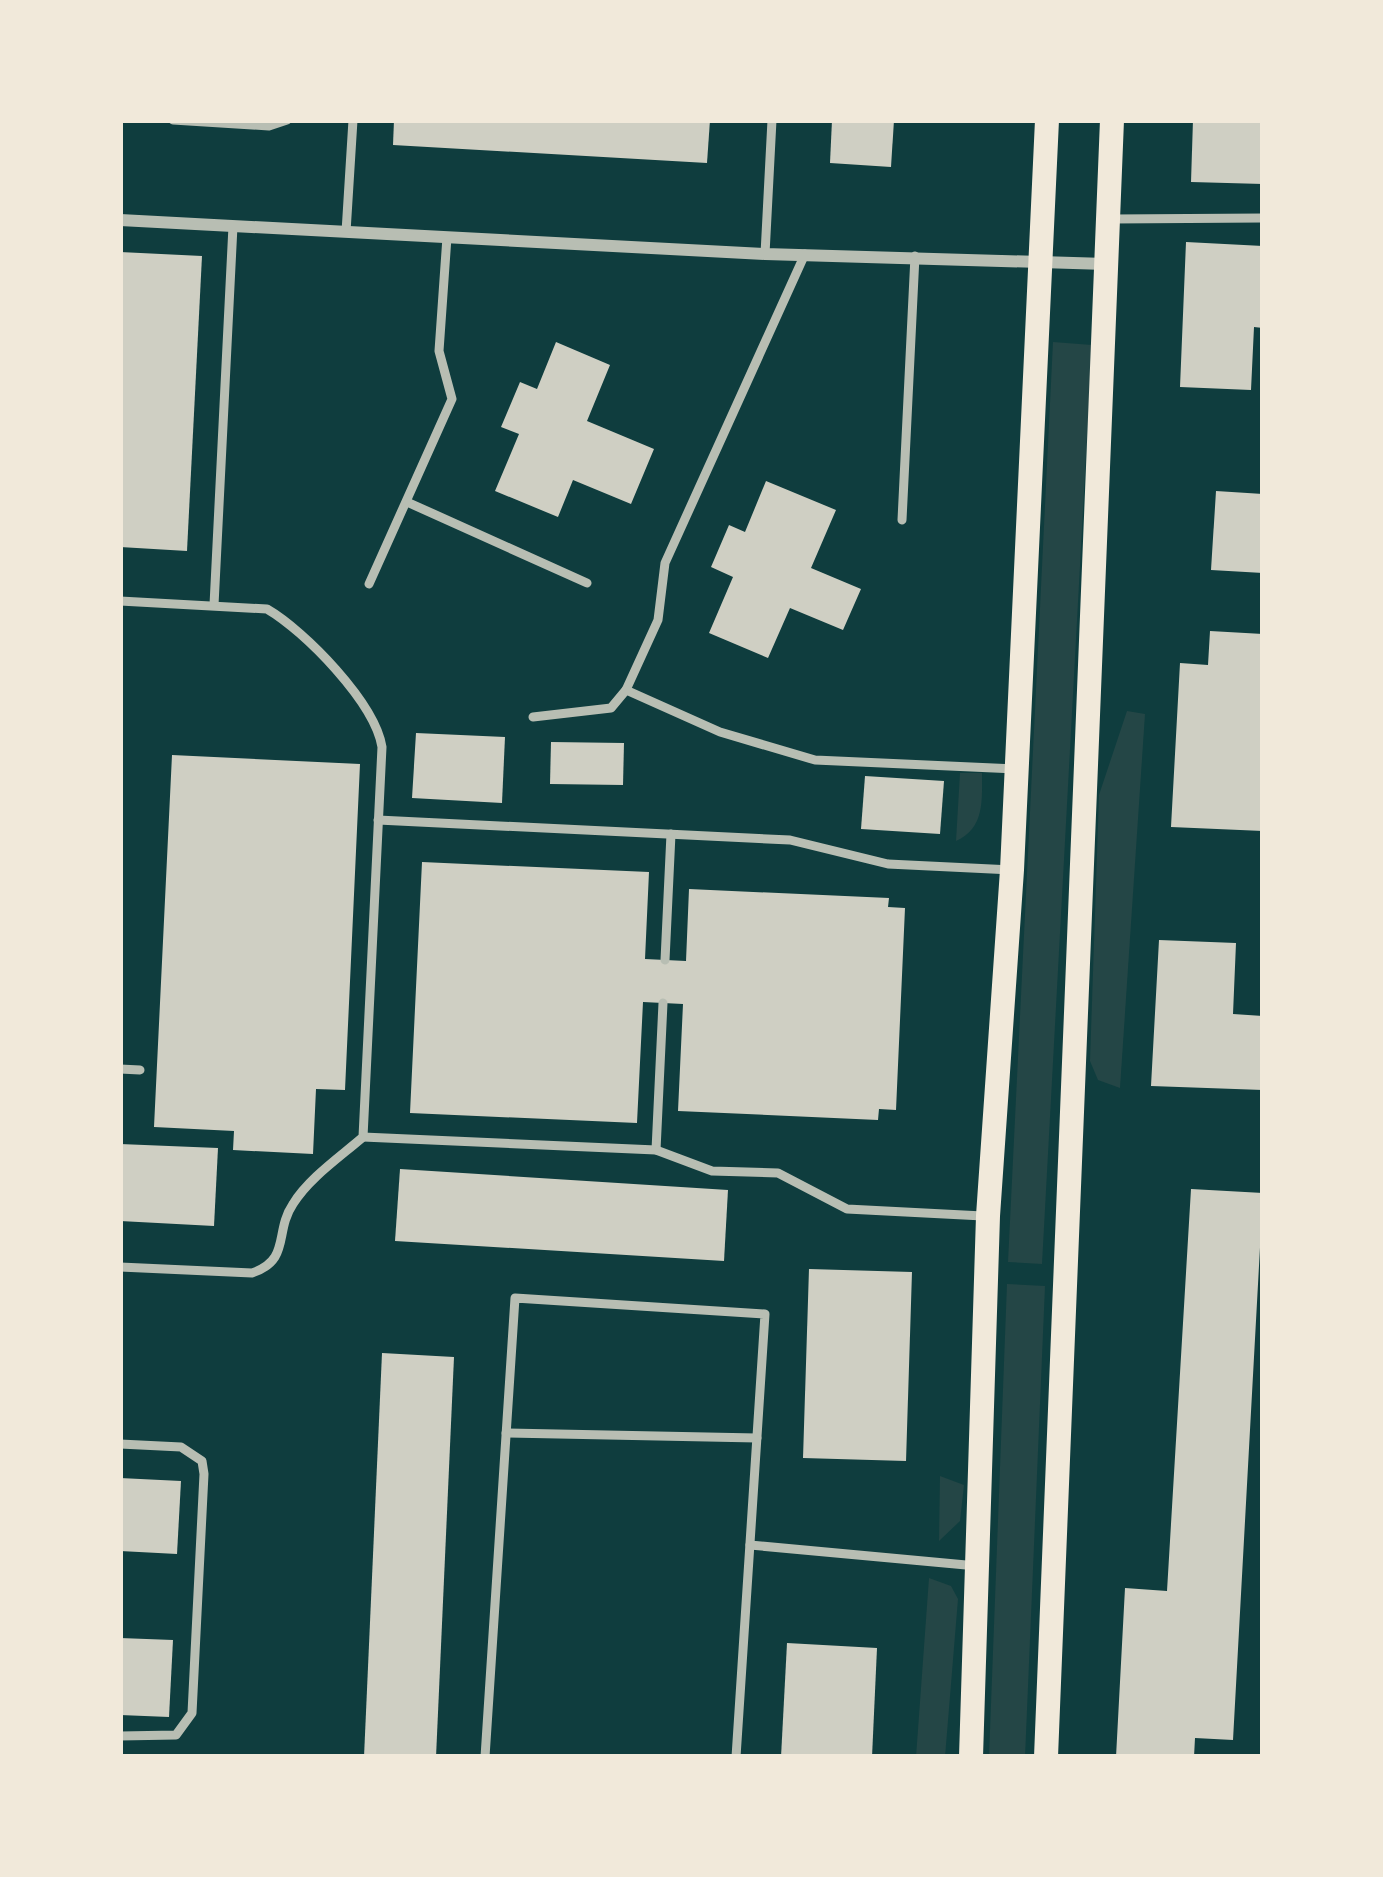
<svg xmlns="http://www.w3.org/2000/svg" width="1383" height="1877" font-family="'IBM Plex Sans',sans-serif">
<rect width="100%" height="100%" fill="#0f3d3e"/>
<g fill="#244646">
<path d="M 1053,342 L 1092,345 L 1042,1264 L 1008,1262 Z"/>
<path d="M 1127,711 L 1145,714 L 1120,1088 L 1098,1080 L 1090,1061 L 1099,795 Z"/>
<path d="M 960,773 L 982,773 C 982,800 985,828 956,841 Z"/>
<path d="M 1007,1284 L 1045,1286 L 1025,1757 L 989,1757 Z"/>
<path d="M 940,1476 L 964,1485 L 960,1521 L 939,1541 Z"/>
<path d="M 929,1578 L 951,1586 L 958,1599 L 945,1757 L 916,1757 Z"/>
</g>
<g fill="#cfcfc3">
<path d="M 394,120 L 710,120 L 707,163 L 393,145 Z"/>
<path d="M 832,120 L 894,120 L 891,167 L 830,163 Z"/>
<path d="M 1193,120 L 1263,120 L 1263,184 L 1191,182 Z"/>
<path d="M 1186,242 L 1263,246 L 1263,328 L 1254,327 L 1251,390 L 1180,387 Z"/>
<path d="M 120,252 L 202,256 L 187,551 L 120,547 Z"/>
<path d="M 556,342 L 610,365 L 587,421 L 654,449 L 631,504 L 573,480 L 558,517 L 495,491 L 519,434 L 501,427 L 520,382 L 537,389 Z"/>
<path d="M 766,481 L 836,510 L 811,568 L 861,589 L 843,630 L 790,608 L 768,658 L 709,633 L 733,577 L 711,567 L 729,525 L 745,532 Z"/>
<path d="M 1216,491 L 1263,494 L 1263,573 L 1211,570 Z"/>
<path d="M 1210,631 L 1263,634 L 1263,831 L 1171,827 L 1180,663 L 1208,665 Z"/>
<path d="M 416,733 L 505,737 L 502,803 L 412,798 Z"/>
<path d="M 551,742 L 624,743 L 623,785 L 550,784 Z"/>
<path d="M 172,755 L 360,764 L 345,1090 L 316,1089 L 313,1154 L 233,1150 L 234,1131 L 154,1127 Z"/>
<path d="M 865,776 L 944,781 L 940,834 L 861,829 Z"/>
<path d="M 422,862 L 649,872 L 645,959 L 686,961 L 689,889 L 889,898 L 888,907 L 905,908 L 896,1110 L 879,1109 L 878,1120 L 678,1111 L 683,1004 L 643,1002 L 637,1123 L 410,1113 Z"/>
<path d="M 1159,940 L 1236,943 L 1233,1014 L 1263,1016 L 1263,1090 L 1151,1086 Z"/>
<path d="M 120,1144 L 218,1148 L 214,1226 L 120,1221 Z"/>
<path d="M 400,1169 L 728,1190 L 724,1261 L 395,1241 Z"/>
<path d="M 1191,1189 L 1263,1193 L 1233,1740 L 1195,1738 L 1194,1757 L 1116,1757 L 1125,1588 L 1167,1591 Z"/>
<path d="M 809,1269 L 912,1272 L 906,1461 L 803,1458 Z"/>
<path d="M 382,1353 L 454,1357 L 436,1757 L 364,1757 Z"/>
<path d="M 120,1478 L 181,1481 L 177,1554 L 120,1551 Z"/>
<path d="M 120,1638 L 173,1640 L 169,1717 L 120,1715 Z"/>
<path d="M 787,1643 L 877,1648 L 872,1757 L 781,1757 Z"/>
</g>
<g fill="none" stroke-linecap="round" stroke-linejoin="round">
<g stroke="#b8beb3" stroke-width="9">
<path d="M 173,120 L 269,126 L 287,120"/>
<path d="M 1113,219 L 1263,218"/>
<path d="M 346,232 L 353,120"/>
<path d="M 765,254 L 772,120"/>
<path d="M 805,254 L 665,563 L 658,620 L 626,690 L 720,732 L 815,760 L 1016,769"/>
<path d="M 407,502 L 587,583"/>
<path d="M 902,520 L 915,256"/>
<path d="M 369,584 L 452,399 L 439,351 L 447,237"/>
<path d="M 120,601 L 267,609 C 305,631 375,703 382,747 L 363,1137 C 340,1157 309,1178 293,1204 C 274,1232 291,1260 252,1273 L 120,1267"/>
<path d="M 214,605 L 233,226"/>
<path d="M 533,717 L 611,708 L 626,690"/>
<path d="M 378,820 L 790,840 L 888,864 L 1012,870"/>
<path d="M 665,960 L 671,834"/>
<path d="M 120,1069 L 140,1070"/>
<path d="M 363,1137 L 656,1150 L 712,1171 L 778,1173 L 847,1209 L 983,1216"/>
<path d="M 656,1150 L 663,1003"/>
<path d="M 506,1433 L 757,1438"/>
<path d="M 120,1444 L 181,1447 L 202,1461 L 204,1474 L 192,1713 L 176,1735 L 120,1736"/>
<path d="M 750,1545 L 977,1566"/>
<path d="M 485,1757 L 515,1298 L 765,1314 L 736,1757"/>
</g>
<path stroke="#b8beb3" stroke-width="12" d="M 120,220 L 765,254 L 1106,264"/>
<g stroke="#f1e9da" stroke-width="24">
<path d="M 971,1757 L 988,1216 L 1012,870 L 1047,120"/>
<path d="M 1046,1757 L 1112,120"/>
</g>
</g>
<rect width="1383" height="1877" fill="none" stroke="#f1e9da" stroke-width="246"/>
</svg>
